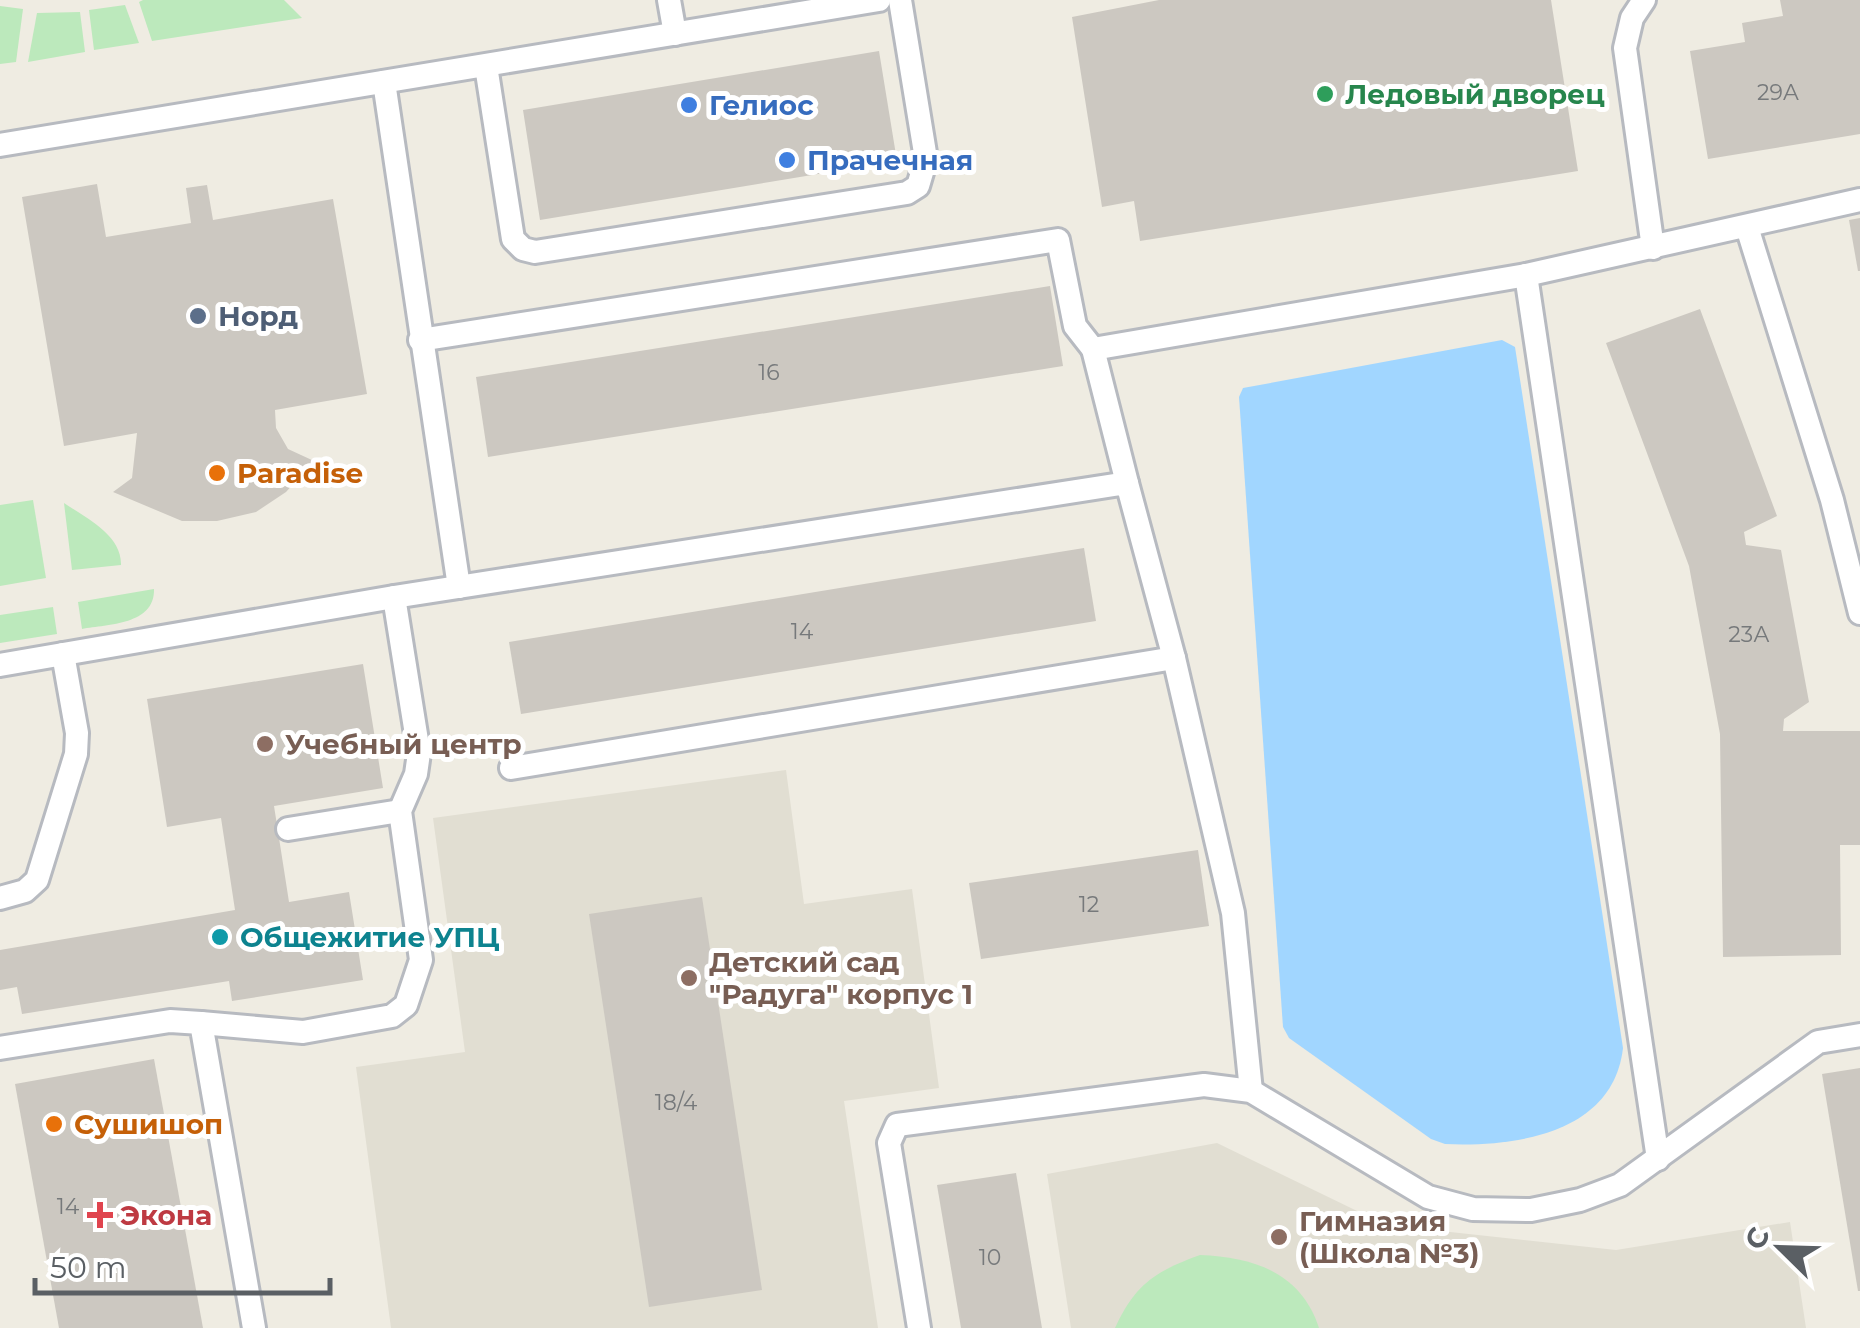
<svg xmlns="http://www.w3.org/2000/svg" width="1860" height="1328" font-family="Montserrat,sans-serif">
<rect width="100%" height="100%" fill="#efece2"/>
<g fill="#e1ded2">
<path d="M 786,770 L 804,904 L 912,889 L 939,1088 L 844,1101 L 878,1328 L 391,1328 L 356,1067 L 465,1052 L 433,818 Z"/>
<path d="M 1217,1143 L 1386,1225 L 1616,1250 L 1790,1222 L 1806,1328 L 1071,1328 L 1047,1174 Z"/>
</g>
<g fill="#bce9bc">
<path d="M 143,0 L 284,0 L 302,18 L 152,41 L 139,2 Z"/>
<path d="M 125,5 L 139,43 L 94,50 L 89,10 Z"/>
<path d="M 0,6 L 23,9 L 16,62 L 0,64 Z"/>
<path d="M 80,12 L 85,52 L 28,62 L 37,13 Z"/>
<path d="M 33,500 L 46,578 L 0,586 L 0,505 Z"/>
<path d="M 64,503 C 86,518 122,535 121,565 L 72,570 Z"/>
<path d="M 154,589 C 155,625 108,624 82,629 L 78,602 Z"/>
<path d="M 53,607 L 57,634 L 0,643 L 0,615 Z"/>
<path d="M 1200,1255 C 1254,1257 1301,1273 1319,1328 L 1115,1328 C 1135,1284 1156,1271 1200,1255 Z"/>
</g>
<path fill="#a1d6ff" d="M 1502,340 L 1515,347 L 1623,1048 C 1613,1134 1515,1147 1445,1144 L 1431,1139 L 1289,1038 L 1283,1027 L 1239,397 L 1243,388 Z"/>
<g fill="#ccc8c1">
<path d="M 1159,0 L 1551,0 L 1578,171 L 1140,241 L 1134,201 L 1102,207 L 1072,17 Z"/>
<path d="M 1780,0 L 1860,0 L 1860,134 L 1708,159 L 1690,51 L 1745,42 L 1742,23 L 1783,16 Z"/>
<path d="M 879,51 L 897,161 L 540,220 L 523,110 Z"/>
<path d="M 97,184 L 106,237 L 191,223 L 186,188 L 207,185 L 213,220 L 333,199 L 367,394 L 275,410 L 276,428 L 288,449 L 314,461 L 286,492 L 256,512 L 217,521 L 182,521 L 113,492 L 132,478 L 137,433 L 64,446 L 22,197 Z"/>
<path d="M 1860,218 L 1860,271 L 1858,271 L 1849,220 Z"/>
<path d="M 1050,286 L 1063,366 L 488,457 L 476,377 Z"/>
<path d="M 1700,309 L 1777,516 L 1744,532 L 1746,545 L 1781,550 L 1809,702 L 1784,719 L 1783,731 L 1860,731 L 1860,845 L 1840,845 L 1841,955 L 1723,957 L 1720,734 L 1689,566 L 1606,343 Z"/>
<path d="M 1084,548 L 1096,621 L 521,714 L 509,642 Z"/>
<path d="M 363,664 L 383,788 L 274,806 L 289,902 L 349,892 L 363,980 L 232,1001 L 229,981 L 22,1014 L 17,987 L 0,990 L 0,950 L 235,910 L 221,818 L 167,827 L 147,699 Z"/>
<path d="M 1198,850 L 1209,926 L 981,959 L 969,883 Z"/>
<path d="M 702,897 L 762,1290 L 649,1307 L 589,914 Z"/>
<path d="M 154,1059 L 203,1328 L 59,1328 L 15,1084 Z"/>
<path d="M 1860,1068 L 1860,1291 L 1858,1291 L 1822,1074 Z"/>
<path d="M 1016,1173 L 1042,1328 L 961,1328 L 937,1185 Z"/>
</g>
<g fill="none" stroke-linecap="round" stroke-linejoin="round">
<g stroke="#b7bac0" stroke-width="28">
<g id="service">
<path d="M 669,0 L 675,34"/>
<path d="M 1644,0 L 1632,18 L 1625,48 L 1653,248"/>
<path d="M 486,66 L 513,239 L 523,249 L 535,252 L 907,193 L 918,186 L 926,159 L 900,0"/>
<path d="M 384,82 L 459,587"/>
<path d="M 0,145 L 879,0"/>
<path d="M 1747,227 L 1832,500 L 1860,613"/>
<path d="M 1526,275 L 1658,1159"/>
<path d="M 420,340 L 1058,240 L 1075,326 L 1093,349"/>
<path d="M 1127,483 L 1093,349 L 1526,275 L 1860,200"/>
<path d="M 1174,658 L 1233,913 L 1251,1091"/>
<path d="M 0,665 L 394,597 L 1127,483 L 1174,658 L 511,768"/>
<path d="M 288,829 L 400,811"/>
<path d="M 0,898 L 25,891 L 37,880 L 76,754 L 77,733 L 63,654"/>
<path d="M 201,1023 L 303,1032 L 392,1016 L 406,1005 L 421,960 L 400,811 L 416,774 L 419,753 L 394,597"/>
<path d="M 0,1048 L 170,1021 L 201,1023 L 254,1328"/>
<path d="M 919,1328 L 889,1143 L 897,1125 L 1204,1085 L 1251,1091 L 1428,1197 L 1473,1209 L 1531,1210 L 1580,1200 L 1620,1185 L 1818,1042 L 1860,1035"/>
</g>
</g>
<use href="#service" stroke="#fff" stroke-width="22"/>
</g>
<circle fill="#2e9e5b" stroke="#fff" stroke-width="4" cx="1325" cy="94" r="10"/>
<g fill="#3f7fe0" stroke="#fff" stroke-width="4">
<circle cx="689" cy="105" r="10"/>
<circle cx="787" cy="160" r="10"/>
</g>
<circle fill="#5c6f8a" stroke="#fff" stroke-width="4" cx="198" cy="316" r="10"/>
<g fill="#e8710a" stroke="#fff" stroke-width="4">
<circle cx="217" cy="473" r="10"/>
<circle cx="54" cy="1124" r="10"/>
</g>
<g fill="#8d6e63" stroke="#fff" stroke-width="4">
<circle cx="265" cy="744" r="10"/>
<circle cx="689" cy="978" r="10"/>
<circle cx="1279" cy="1237" r="10"/>
</g>
<circle fill="#0f9aa8" stroke="#fff" stroke-width="4" cx="220" cy="937" r="10"/>
<path fill="#e0444e" stroke="#fff" stroke-width="4" d="M95 1200h10v10h10v10h-10v10h-10v-10h-10v-10h10z"/>
<g text-anchor="middle" stroke-width="10" stroke-linejoin="round" paint-order="stroke">
<g font-size="22" fill="#76797b">
<text x="1778" y="100">29А</text>
<text x="769" y="380">16</text>
<text x="802" y="639">14</text>
<text x="1749" y="642">23А</text>
<text x="1089" y="912">12</text>
<text x="676" y="1110">18/4</text>
<text x="68" y="1214">14</text>
<text x="990" y="1265">10</text>
</g>
<g font-size="28" font-weight="bold" fill="#27864d" stroke="#fff" text-anchor="start">
<text x="1345" y="104">Ледовый дворец</text>
</g>
<g font-size="28" font-weight="bold" fill="#366cbe" stroke="#fff" text-anchor="start">
<text x="709" y="115">Гелиос</text>
<text x="807" y="170">Прачечная</text>
</g>
<g font-size="28" font-weight="bold" fill="#4e5e75" stroke="#fff" text-anchor="start">
<text x="218" y="326">Норд</text>
</g>
<g font-size="28" font-weight="bold" fill="#c56008" stroke="#fff" text-anchor="start">
<text x="237" y="483">Paradise</text>
<text x="74" y="1134">Сушишоп</text>
</g>
<g font-size="28" font-weight="bold" fill="#785e54" stroke="#fff" text-anchor="start">
<text x="285" y="754">Учебный центр</text>
<text x="709" y="972">Детский сад<tspan x="709" dy="32">"Радуга" корпус 1</tspan></text>
<text x="1299" y="1231">Гимназия<tspan x="1299" dy="32">(Школа №3)</tspan></text>
</g>
<g font-size="28" font-weight="bold" fill="#0d838f" stroke="#fff" text-anchor="start">
<text x="240" y="947">Общежитие УПЦ</text>
</g>
<g font-size="28" font-weight="bold" fill="#be3a42" stroke="#fff" text-anchor="start">
<text x="120" y="1225">Экона</text>
</g>
</g>
<g transform="translate(1780 1248) rotate(293)" stroke="#ffffff" stroke-width="8" paint-order="stroke">
<path d="M0-8L18 38L0 25L-18 38Z" fill="#5a5f64"/>
<text y="-15" font-size="28" font-weight="bold" text-anchor="middle" fill="#5a5f64">С</text>
</g>
<path d="M35 1278v15h295v-15" fill="none" stroke="#5a5f64" stroke-width="5"/>
<text x="50" y="1278" font-size="30" fill="#5a5f64" stroke="#ffffff" stroke-width="8" paint-order="stroke">50 m</text>
</svg>
